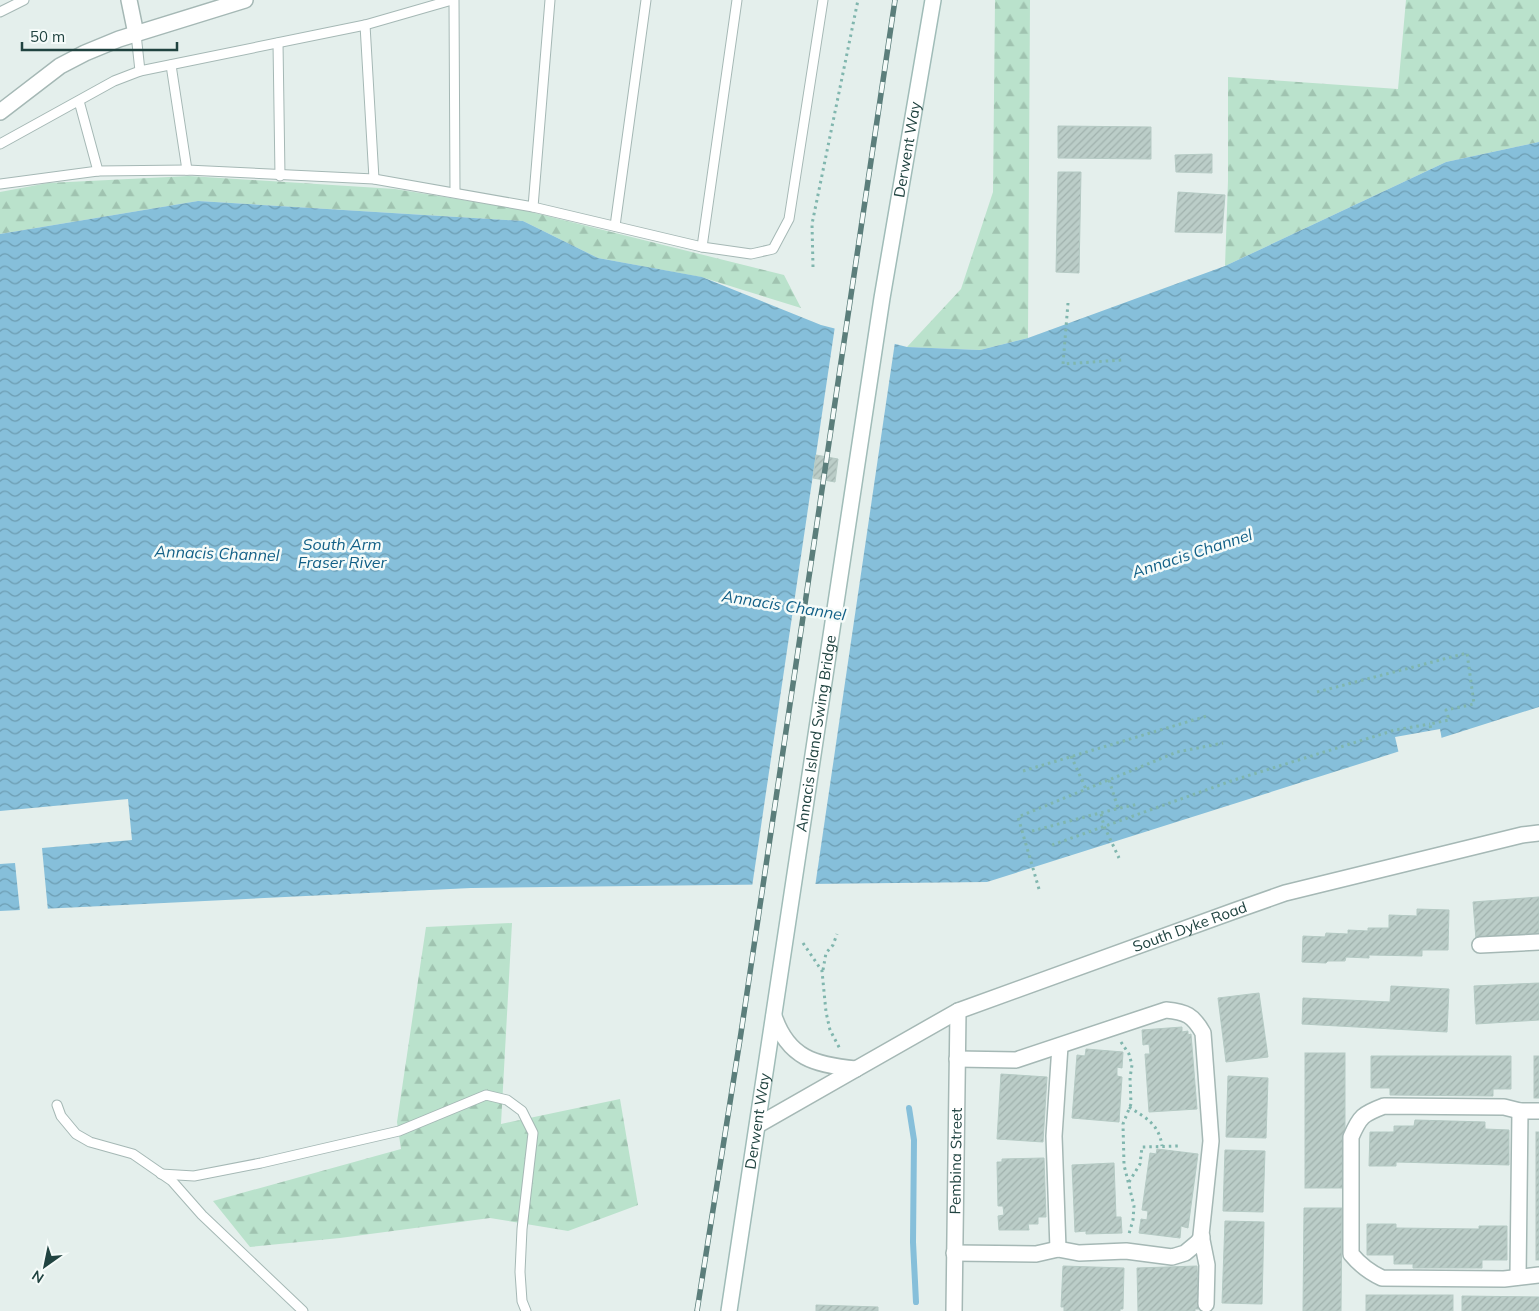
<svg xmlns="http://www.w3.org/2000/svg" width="1539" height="1311" font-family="Mulish,sans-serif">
<defs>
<pattern id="forest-firs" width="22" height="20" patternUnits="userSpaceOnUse" patternTransform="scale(1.25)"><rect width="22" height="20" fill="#bae2cc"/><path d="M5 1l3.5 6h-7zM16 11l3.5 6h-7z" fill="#a0c3b0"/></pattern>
<pattern id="water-waves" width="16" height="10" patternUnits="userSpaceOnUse" patternTransform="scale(1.25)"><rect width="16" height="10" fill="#86bfda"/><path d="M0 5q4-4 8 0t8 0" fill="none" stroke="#6d9db2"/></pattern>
<pattern id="building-hatch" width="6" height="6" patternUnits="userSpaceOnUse" patternTransform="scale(1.25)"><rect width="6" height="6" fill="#bbcdc8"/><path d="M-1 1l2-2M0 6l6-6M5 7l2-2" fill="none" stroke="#a0b1ad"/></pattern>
</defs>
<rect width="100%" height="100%" fill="#e4efec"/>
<g fill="url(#forest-firs)">
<path d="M 995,0 L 1030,0 L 1028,338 L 980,350 L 907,347 L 961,289 L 993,192 Z"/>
<path d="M 1406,0 L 1539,0 L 1539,142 L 1446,162 L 1225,266 L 1228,181 L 1228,77 L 1398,89 Z"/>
<path d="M 189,176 L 395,189 L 519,209 L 784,275 L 801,308 L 701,277 L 598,258 L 523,221 L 198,201 L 0,234 L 0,192 L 48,183 Z"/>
<path d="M 512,923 L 501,1124 L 620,1099 L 638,1205 L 568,1231 L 490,1218 L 340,1238 L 250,1247 L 213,1201 L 401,1149 L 397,1122 L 426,927 Z"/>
</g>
<path fill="url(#water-waves)" d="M 1539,142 L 1539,707 L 987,882 L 471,888 L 0,911 L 0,234 L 198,201 L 523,221 L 598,258 L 702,277 L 821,325 L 907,347 L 980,350 L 1028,338 L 1225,266 L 1446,162 Z"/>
<g fill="#e4efec">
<path d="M 835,326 L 895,342 L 815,887 L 752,887 Z"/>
<path d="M 1440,729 L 1442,740 L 1399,754 L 1395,737 Z"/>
<path d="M 128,799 L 132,840 L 42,848 L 48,911 L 20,912 L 15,863 L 0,864 L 0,811 Z"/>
</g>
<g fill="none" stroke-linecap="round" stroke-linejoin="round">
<path stroke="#86bfda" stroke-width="6" d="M 909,1108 L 914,1140 L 913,1242 L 916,1302"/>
</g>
<g fill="url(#building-hatch)" stroke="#b5cac4">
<path d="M 1058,126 L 1151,127 L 1151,159 L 1058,158 Z"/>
<path d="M 1212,154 L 1212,173 L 1176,172 L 1175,155 Z"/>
<path d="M 1058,172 L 1081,172 L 1079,273 L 1056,272 Z"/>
<path d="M 1178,192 L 1225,195 L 1222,233 L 1175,232 Z"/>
<path d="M 816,455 L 838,459 L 835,482 L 813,478 Z"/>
<path d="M 1539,897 L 1539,934 L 1476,939 L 1473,902 Z"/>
<path d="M 1417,909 L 1449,910 L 1448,950 L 1422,950 L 1422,956 L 1369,955 L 1369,958 L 1346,957 L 1345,961 L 1328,961 L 1326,963 L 1302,962 L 1303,936 L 1325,937 L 1326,933 L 1348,934 L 1348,930 L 1368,931 L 1368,928 L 1389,928 L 1389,915 L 1417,916 Z"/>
<path d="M 1539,983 L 1539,1020 L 1476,1024 L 1474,986 Z"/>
<path d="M 1391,986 L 1449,989 L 1447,1032 L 1302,1024 L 1303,998 L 1390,1002 Z"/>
<path d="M 1259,993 L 1268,1057 L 1226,1062 L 1218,998 Z"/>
<path d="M 1182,1027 L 1182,1032 L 1188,1031 L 1188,1035 L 1191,1034 L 1197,1109 L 1149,1112 L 1145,1054 L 1150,1054 L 1149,1044 L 1143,1045 L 1142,1030 Z"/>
<path d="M 1086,1049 L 1123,1052 L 1122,1068 L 1117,1067 L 1117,1076 L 1122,1077 L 1119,1122 L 1072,1118 L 1077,1055 L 1085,1056 Z"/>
<rect x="1305" y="1053" width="40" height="135"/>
<path d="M 1371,1056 L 1511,1056 L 1511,1089 L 1493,1089 L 1493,1096 L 1390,1095 L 1390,1088 L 1371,1088 Z"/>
<rect x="1534" y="1056" width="5" height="42"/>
<path d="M 1001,1074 L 1047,1077 L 1043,1142 L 997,1139 Z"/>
<path d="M 1228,1076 L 1268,1078 L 1266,1138 L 1226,1137 Z"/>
<path d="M 1415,1120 L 1485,1122 L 1485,1129 L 1509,1130 L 1509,1165 L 1396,1162 L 1396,1166 L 1369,1166 L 1370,1132 L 1394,1132 L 1394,1126 L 1414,1126 Z"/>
<rect x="1536" y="1132" width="3" height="128"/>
<path d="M 1157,1149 L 1198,1154 L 1188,1228 L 1181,1226 L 1180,1238 L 1139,1233 L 1141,1219 L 1147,1220 L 1148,1211 L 1142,1210 L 1150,1153 L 1156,1154 Z"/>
<path d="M 1225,1150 L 1265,1151 L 1263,1212 L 1223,1211 Z"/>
<path d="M 1044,1158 L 1046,1217 L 1038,1217 L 1038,1224 L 1028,1224 L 1029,1230 L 999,1230 L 998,1216 L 1004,1215 L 1003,1206 L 998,1206 L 997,1162 L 1002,1162 L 1002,1159 Z"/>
<path d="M 1114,1163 L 1116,1217 L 1121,1217 L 1122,1233 L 1086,1234 L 1086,1231 L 1075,1232 L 1072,1165 Z"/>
<path d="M 1304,1208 L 1342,1208 L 1341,1311 L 1303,1311 Z"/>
<path d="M 1225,1221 L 1264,1222 L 1262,1304 L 1222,1303 Z"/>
<path d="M 1367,1224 L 1396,1224 L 1396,1228 L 1479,1229 L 1479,1226 L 1507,1226 L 1507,1260 L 1482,1260 L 1482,1268 L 1413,1268 L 1413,1264 L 1394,1264 L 1394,1255 L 1367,1255 Z"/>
<path d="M 1063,1266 L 1124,1268 L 1123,1309 L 1120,1309 L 1120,1311 L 1064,1311 L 1064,1307 L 1061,1307 Z"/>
<path d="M 1197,1266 L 1199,1309 L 1195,1309 L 1195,1311 L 1138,1311 L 1137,1268 Z"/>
<rect x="1366" y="1295" width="87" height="16"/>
<path d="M 1462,1296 L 1539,1297 L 1539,1311 L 1462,1311 Z"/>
<path d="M 816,1305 L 878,1307 L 878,1311 L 816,1311 Z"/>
</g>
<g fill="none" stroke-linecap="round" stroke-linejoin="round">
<g stroke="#a5b8b5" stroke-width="11">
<g id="lane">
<path d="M 454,0 L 455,192"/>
<path d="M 0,12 L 24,0"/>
<path d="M 365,25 L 374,179"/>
<path d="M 136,34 L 140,71"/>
<path d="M 278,43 L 280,176"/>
<path d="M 171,65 L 187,170"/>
<path d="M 0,144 L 114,81 L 140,71 L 365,25 L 452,0"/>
<path d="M 98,171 L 187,170 L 374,179 L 533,207 L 702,247 L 751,254 L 773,249 L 789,219 L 823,0"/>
<path d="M 0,184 L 98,171 L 79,101"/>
<path d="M 533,207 L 550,0"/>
<path d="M 615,226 L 646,0"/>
<path d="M 702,247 L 737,0"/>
<path d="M 57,1105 L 61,1116 L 76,1134 L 90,1142 L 133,1154 L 172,1181 L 202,1215 L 303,1311"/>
<path d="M 161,1174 L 194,1176 L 261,1163 L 399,1131 L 486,1095 L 507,1100 L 522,1111 L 533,1133 L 522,1229 L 520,1272 L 522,1301 L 526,1311"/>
</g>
</g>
<g stroke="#a5b8b5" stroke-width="18">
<g id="street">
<path d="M 129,0 L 136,34"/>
<path d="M 0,112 L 60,66 L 85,53 L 119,39 L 245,0"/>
<path d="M 1480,945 L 1539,942"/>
<path d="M 957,1059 L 1016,1060 L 1166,1010 C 1186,1012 1193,1015 1203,1033 L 1211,1141 L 1201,1235 L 1207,1265 L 1206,1304"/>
<path id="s1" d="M 856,1069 L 958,1011 L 1234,911 L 1285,893 L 1522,835 L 1539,833"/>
<path d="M 1539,1111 L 1520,1111 L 1504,1107 L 1384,1106 C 1363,1114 1360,1116 1351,1137 L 1351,1254 C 1360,1265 1369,1272 1382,1278 L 1504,1279 L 1539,1275"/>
<path d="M 758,1125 L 856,1069 C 815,1065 788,1058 774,1016"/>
<path d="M 1058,1249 L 1054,1136 L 1060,1046"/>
<path d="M 954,1253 L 1036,1254 L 1058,1249 L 1079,1253 L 1126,1251 L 1172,1257 L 1185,1253 L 1197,1243 L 1202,1237"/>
<path d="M 1518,1277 L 1520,1111"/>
<path id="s2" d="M 954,1311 L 958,1011"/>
</g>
</g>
<g stroke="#a0bcb8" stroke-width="18">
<g id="secondary">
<path id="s3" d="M 729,1311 L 882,298 L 933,0"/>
</g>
</g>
<g stroke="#80b6ae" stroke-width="3" stroke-dasharray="2.5 4" stroke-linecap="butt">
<path d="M 813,267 L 812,224 L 858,0"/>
<path d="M 1068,303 L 1063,364 L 1122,360"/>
<path d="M 1317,692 L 1467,653 L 1474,704 L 1446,710 L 1449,720 L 1430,724 L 1431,731"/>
<path d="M 1071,756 L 1086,789"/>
<path d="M 1023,771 L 1207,716"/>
<path d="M 1109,780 L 1118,808"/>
<path d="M 1101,814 L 1104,826 L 1119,858"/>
<path d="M 1032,831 C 1067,822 1104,811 1139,804"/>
<path d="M 1052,845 L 1234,780 L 1395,730 L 1430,724"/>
<path d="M 1039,889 L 1018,817 L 1177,752 L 1223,743"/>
<path d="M 803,943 L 822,971 L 826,1012 L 830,1030 L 840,1049"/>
<path d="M 823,970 L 826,953 L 833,945 L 837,934"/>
<path d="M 1121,1042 L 1129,1054 L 1132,1065 L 1130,1078 L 1131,1104 L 1123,1124 L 1124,1165 L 1134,1206 L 1133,1220 L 1129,1234"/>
<path d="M 1129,1107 C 1146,1118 1159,1124 1162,1146"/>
<path d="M 1129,1182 L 1140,1164 L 1142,1147 L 1180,1146"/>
</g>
<use href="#lane" stroke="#fff" stroke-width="9"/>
<use href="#street" stroke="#fff" stroke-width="15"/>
<use href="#secondary" stroke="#fff" stroke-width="15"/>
<g stroke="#5b7e7b" stroke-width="5.5">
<path id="rail" d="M 697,1311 L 741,1033 L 895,0"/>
</g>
<use href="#rail" stroke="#f5fbf9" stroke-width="4" stroke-dasharray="11" stroke-linecap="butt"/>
</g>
<g text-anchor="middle" stroke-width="5" stroke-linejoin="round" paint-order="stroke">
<g font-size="15" fill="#204340" stroke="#f5fbf9">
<text dy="5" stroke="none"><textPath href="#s3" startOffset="1175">Derwent Way</textPath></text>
<text dy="5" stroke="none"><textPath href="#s3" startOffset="584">Annacis Island Swing Bridge</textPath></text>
<text dy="5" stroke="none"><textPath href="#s1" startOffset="364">South Dyke Road</textPath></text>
<text dy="5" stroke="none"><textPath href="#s3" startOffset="192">Derwent Way</textPath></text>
<text dy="5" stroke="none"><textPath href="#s2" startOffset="150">Pembina Street</textPath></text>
</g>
<g font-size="16" font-style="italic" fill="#126087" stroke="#f5fbf9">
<text x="342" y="550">South Arm<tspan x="342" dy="18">Fraser River</tspan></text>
<text transform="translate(217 553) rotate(2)" y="6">Annacis Channel</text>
<text transform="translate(1192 553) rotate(-18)" y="6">Annacis Channel</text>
<text transform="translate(784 605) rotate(9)" y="6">Annacis Channel</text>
</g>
</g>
<g transform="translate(45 1266) rotate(213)" stroke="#f5fbf9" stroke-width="4" paint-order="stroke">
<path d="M0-4L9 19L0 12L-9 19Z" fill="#204340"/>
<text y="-8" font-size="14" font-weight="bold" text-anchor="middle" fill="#204340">N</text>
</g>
<path d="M22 42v8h155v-8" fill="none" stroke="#204340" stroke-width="2.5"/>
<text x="30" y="42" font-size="15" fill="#204340" stroke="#f5fbf9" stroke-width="4" paint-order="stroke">50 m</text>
</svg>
